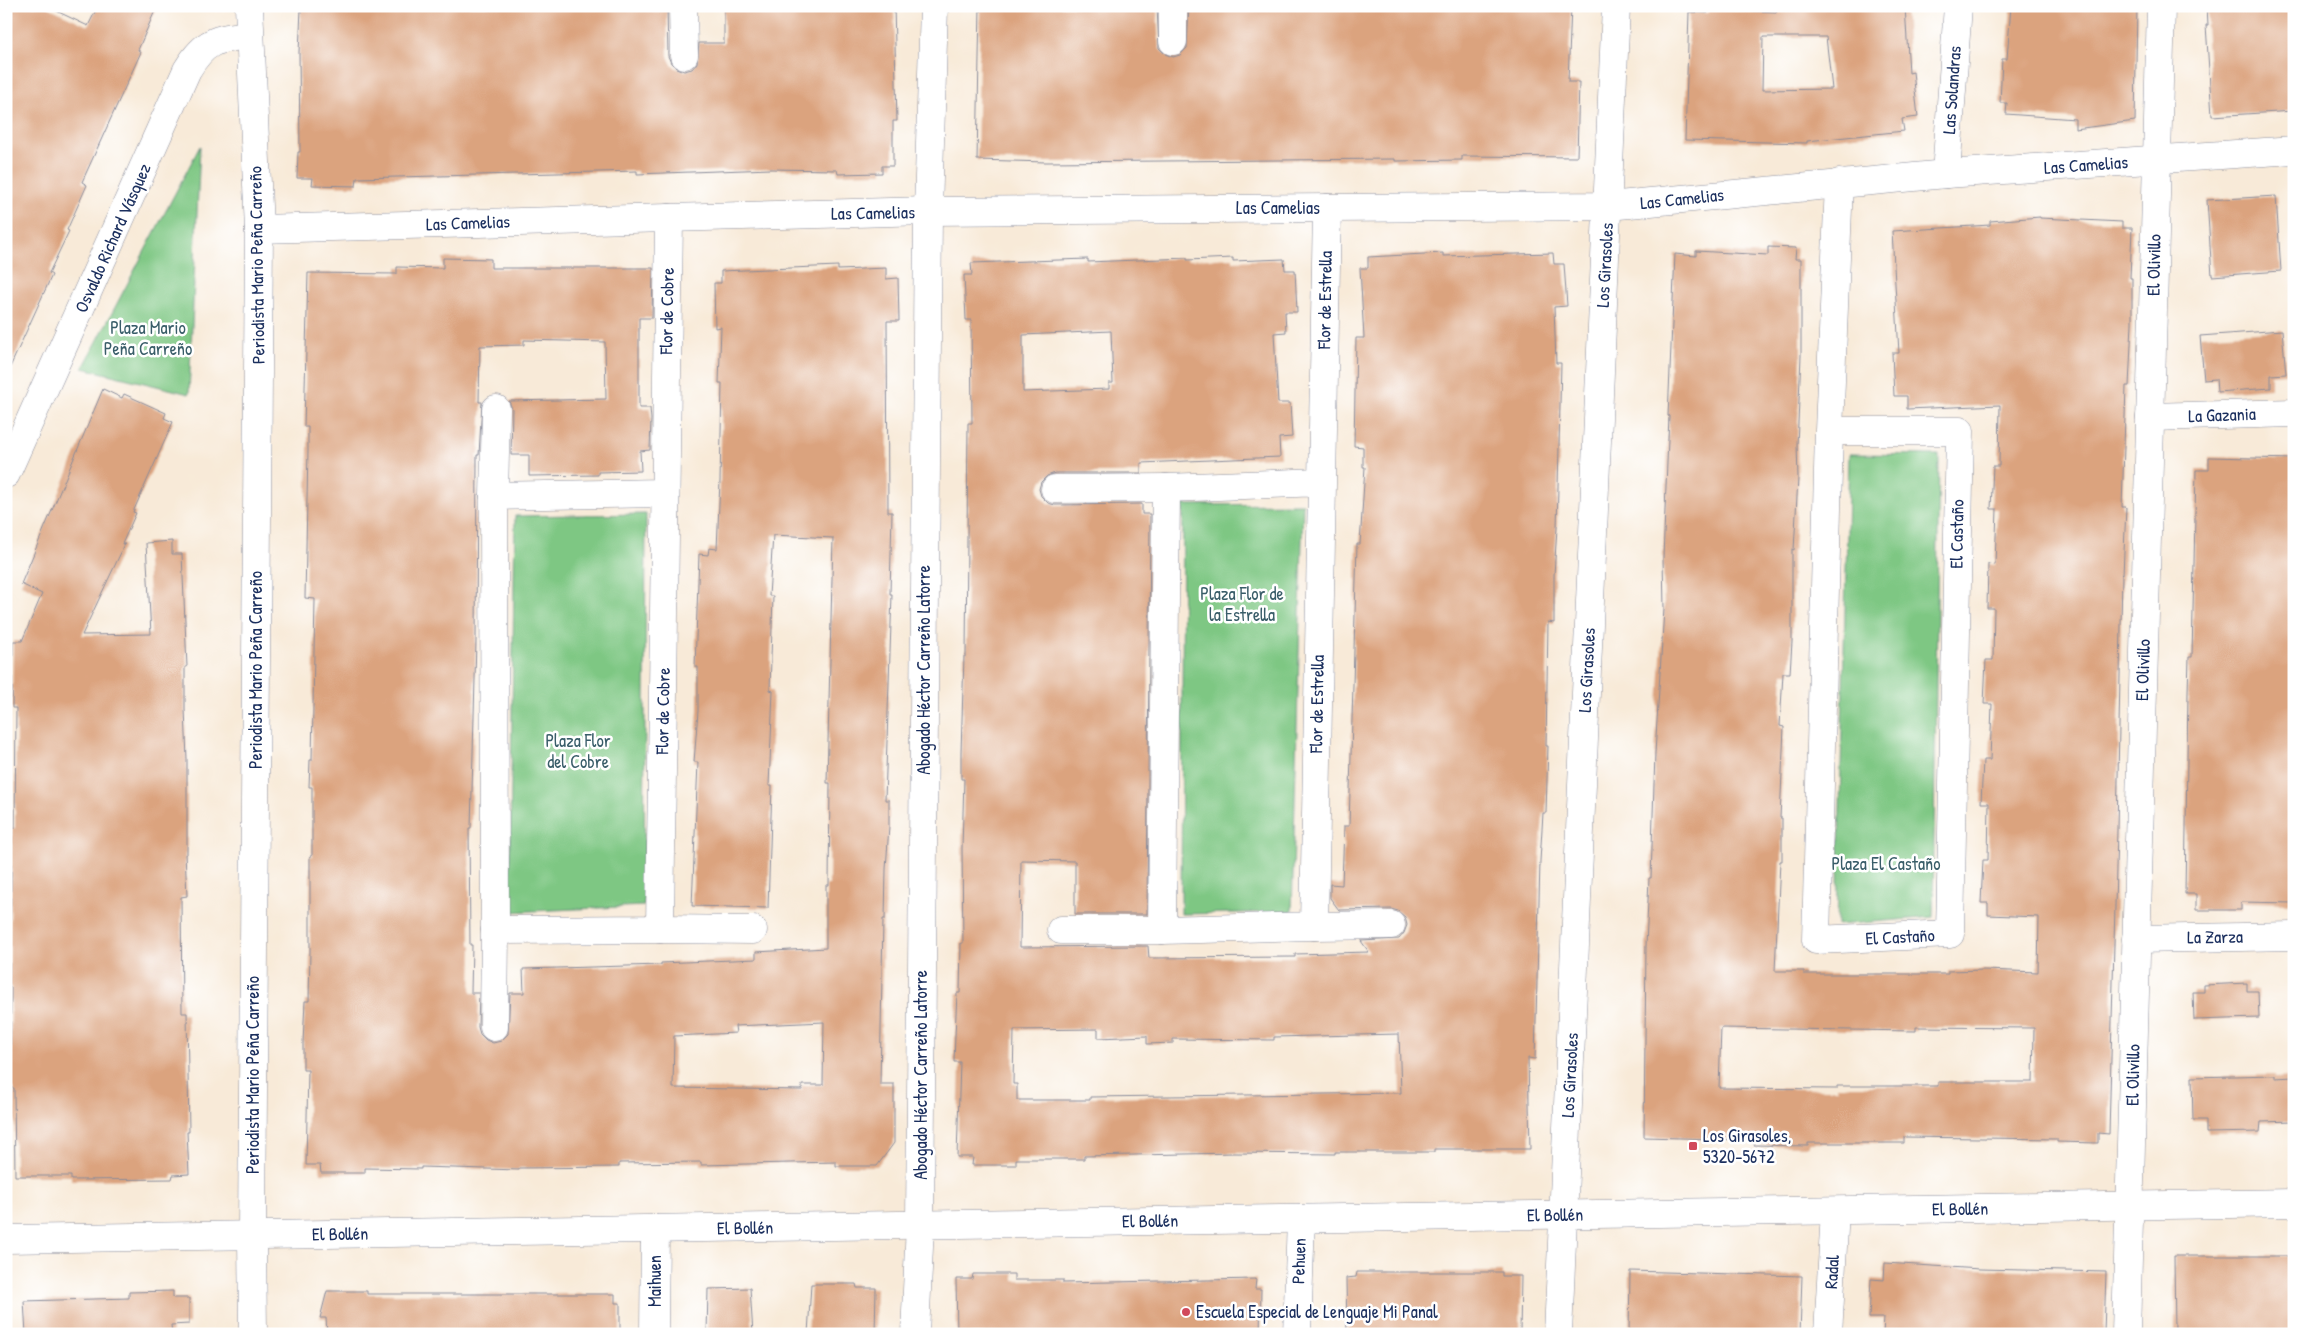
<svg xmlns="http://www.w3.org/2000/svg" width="2300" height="1340" font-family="'Patrick Hand',sans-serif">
<rect width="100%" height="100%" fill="#fff"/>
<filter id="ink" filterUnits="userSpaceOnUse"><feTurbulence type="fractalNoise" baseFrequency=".02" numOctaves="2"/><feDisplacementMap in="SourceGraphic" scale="10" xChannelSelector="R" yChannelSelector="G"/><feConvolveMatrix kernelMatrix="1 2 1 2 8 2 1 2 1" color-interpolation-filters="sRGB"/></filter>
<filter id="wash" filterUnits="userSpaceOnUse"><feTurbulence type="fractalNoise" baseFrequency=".0096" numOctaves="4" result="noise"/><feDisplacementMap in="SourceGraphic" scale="20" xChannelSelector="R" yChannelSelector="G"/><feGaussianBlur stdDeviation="1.12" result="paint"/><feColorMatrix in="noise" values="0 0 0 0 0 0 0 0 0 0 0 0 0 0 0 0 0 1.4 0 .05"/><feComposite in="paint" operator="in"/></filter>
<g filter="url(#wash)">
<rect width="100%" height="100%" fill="#f8ead8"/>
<g fill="#7ec783" stroke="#4c7b70">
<path d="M 200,146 L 189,394 L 83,368 Z"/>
<path d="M 1849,454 L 1939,455 L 1933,917 L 1837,925 Z"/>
<path d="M 1303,504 L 1292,912 L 1181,914 L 1183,505 Z"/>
<path d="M 646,514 L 644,906 L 509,912 L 515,516 Z"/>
</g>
<g id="blocks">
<g fill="#dba37e" fill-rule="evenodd">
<path d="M 6,6 L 46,6 L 88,26 L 98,6 L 157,6 L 138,50 L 141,52 L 82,182 L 87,185 L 67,230 L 69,231 L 49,273 L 52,275 L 6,376 Z"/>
<path d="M 317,6 L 667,6 L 668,56 L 671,63 L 676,68 L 684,71 L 692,69 L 697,63 L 699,43 L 724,43 L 724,6 L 894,6 L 897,121 L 893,121 L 893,166 L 882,166 L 882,173 L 838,174 L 837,170 L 771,169 L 637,174 L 637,171 L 357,178 L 356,186 L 312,185 L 313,178 L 297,178 L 298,152 L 300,152 L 299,52 L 301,9 L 317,9 Z"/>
<path d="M 980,6 L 1157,7 L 1159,48 L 1165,54 L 1173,57 L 1180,55 L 1187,48 L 1189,6 L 1571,6 L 1568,82 L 1579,82 L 1577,157 L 1462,156 L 1462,160 L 1395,161 L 1395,159 L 1046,162 L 977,160 Z"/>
<path d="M 1777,6 L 1905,6 L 1909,73 L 1913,72 L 1918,117 L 1902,119 L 1904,131 L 1807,141 L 1807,143 L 1685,140 L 1689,12 L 1708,13 L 1708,9 L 1777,12 ZM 1763,37 L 1826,37 L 1832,89 L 1762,90 Z"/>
<path d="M 2011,6 L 2137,6 L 2135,121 L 2075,129 L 2075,119 L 2006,114 L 2007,103 L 2000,103 L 2002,59 L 2007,59 Z"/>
<path d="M 2207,6 L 2290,6 L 2294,54 L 2294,111 L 2212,116 L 2206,25 L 2208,25 Z"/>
<path d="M 2276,196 L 2281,271 L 2212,276 L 2207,200 Z"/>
<path d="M 2040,217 L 2040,218 L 2122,222 L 2122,228 L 2132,228 L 2130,278 L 2132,278 L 2132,323 L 2129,386 L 2126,386 L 2122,507 L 2126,507 L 2123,575 L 2122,574 L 2117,830 L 2109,1134 L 2098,1133 L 2098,1143 L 2057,1142 L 2057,1139 L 1904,1137 L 1904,1143 L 1808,1143 L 1808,1146 L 1754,1145 L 1754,1140 L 1644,1137 L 1646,946 L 1649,878 L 1651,878 L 1655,753 L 1664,609 L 1663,557 L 1669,416 L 1668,416 L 1675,254 L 1696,256 L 1696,251 L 1768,255 L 1768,247 L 1796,248 L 1795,259 L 1801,259 L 1801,356 L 1797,445 L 1798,478 L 1794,550 L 1792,549 L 1792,642 L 1790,673 L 1783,673 L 1780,726 L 1784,727 L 1780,818 L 1782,818 L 1782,861 L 1780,861 L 1775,971 L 1804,971 L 1804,974 L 1948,974 L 1948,971 L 1984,970 L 2038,972 L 2039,917 L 1988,915 L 1988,903 L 1981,903 L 1983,860 L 1988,860 L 1989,803 L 1981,803 L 1983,760 L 1990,760 L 1992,704 L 1984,704 L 1986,660 L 1993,660 L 1994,608 L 1987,608 L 1988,564 L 1995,565 L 1997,509 L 1991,509 L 1993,466 L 1999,466 L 2000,405 L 1907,409 L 1907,396 L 1894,396 L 1892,353 L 1899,353 L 1892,231 L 1990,225 L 1990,221 ZM 1916,1027 L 2034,1028 L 2033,1082 L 1938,1082 L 1938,1086 L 1837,1086 L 1837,1089 L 1719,1088 L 1721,1028 L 1916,1031 Z"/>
<path d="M 1443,253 L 1443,256 L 1553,253 L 1554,264 L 1564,264 L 1567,306 L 1554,307 L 1556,363 L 1561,363 L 1557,528 L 1554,575 L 1554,623 L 1548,622 L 1546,746 L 1548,746 L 1546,813 L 1543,813 L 1540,861 L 1535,1059 L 1528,1058 L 1530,1149 L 1434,1149 L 1434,1152 L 1335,1152 L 1335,1154 L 1234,1153 L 1084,1156 L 1084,1159 L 1016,1159 L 1016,1165 L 972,1165 L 973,1157 L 957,1157 L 960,1062 L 954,1062 L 955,1036 L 957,993 L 960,993 L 961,943 L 963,943 L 962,848 L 964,779 L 961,779 L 961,752 L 964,656 L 966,656 L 968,423 L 972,423 L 971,320 L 966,320 L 964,275 L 972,275 L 971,263 L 1088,259 L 1088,262 L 1187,258 L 1187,260 L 1233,258 L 1233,261 L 1284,259 L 1285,270 L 1295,270 L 1297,312 L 1285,312 L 1286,332 L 1274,333 L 1278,403 L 1290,403 L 1292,437 L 1279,438 L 1280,457 L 1141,463 L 1141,473 L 1055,473 L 1047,476 L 1041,482 L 1039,489 L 1041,496 L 1048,503 L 1055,505 L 1142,504 L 1142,514 L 1150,514 L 1147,914 L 1075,914 L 1075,861 L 1021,860 L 1020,947 L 1148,946 L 1149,958 L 1295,957 L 1295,954 L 1369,952 L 1361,941 L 1399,939 L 1404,933 L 1407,925 L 1405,917 L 1398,911 L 1391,909 L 1339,910 L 1330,898 L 1330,884 L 1342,885 L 1344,826 L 1349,826 L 1357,544 L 1360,544 L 1365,467 L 1363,467 L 1363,447 L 1354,446 L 1356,338 L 1364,338 L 1360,268 L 1368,268 L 1368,257 ZM 1111,331 L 1113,383 L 1109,383 L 1109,389 L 1023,392 L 1023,335 ZM 1098,1029 L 1098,1038 L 1147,1036 L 1147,1044 L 1173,1043 L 1173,1039 L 1274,1040 L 1274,1037 L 1399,1034 L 1401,1093 L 1090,1097 L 1090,1100 L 1017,1100 L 1017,1084 L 1013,1084 L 1014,1030 Z"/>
<path d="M 443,258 L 491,259 L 491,268 L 653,268 L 652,318 L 639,318 L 639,408 L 650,408 L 651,419 L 650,450 L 640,451 L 641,471 L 598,472 L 598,475 L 529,476 L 529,455 L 511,455 L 512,409 L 509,401 L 606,399 L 605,342 L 524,340 L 524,345 L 480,346 L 479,402 L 482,402 L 479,455 L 477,455 L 476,641 L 471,828 L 469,828 L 470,945 L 472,945 L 471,993 L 479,993 L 478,1027 L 480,1034 L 486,1040 L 493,1043 L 501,1041 L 508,1034 L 510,993 L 524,993 L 523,969 L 661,965 L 661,963 L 756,959 L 756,952 L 826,948 L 826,885 L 829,885 L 830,783 L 827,783 L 833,538 L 773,535 L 769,596 L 773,596 L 770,690 L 773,691 L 769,786 L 772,786 L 768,908 L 692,906 L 698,762 L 694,762 L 698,711 L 698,667 L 695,667 L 699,554 L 708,555 L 709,548 L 717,549 L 720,481 L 722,383 L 719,383 L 721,327 L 715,328 L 714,283 L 721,283 L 721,271 L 838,266 L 838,270 L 886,268 L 886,279 L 898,278 L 899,321 L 887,321 L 888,512 L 892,512 L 890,594 L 892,594 L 885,800 L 889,800 L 889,826 L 886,869 L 885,919 L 883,919 L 880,1084 L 894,1084 L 894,1143 L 877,1166 L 836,1166 L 836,1162 L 701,1165 L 701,1162 L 619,1163 L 619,1167 L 519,1168 L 519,1170 L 421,1167 L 421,1169 L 365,1168 L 365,1173 L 321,1173 L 320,1165 L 306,1165 L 308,1070 L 303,1070 L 303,1043 L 305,1001 L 309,1001 L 310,951 L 310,856 L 312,856 L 312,787 L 309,787 L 310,760 L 312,760 L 315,599 L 305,598 L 308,450 L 308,427 L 304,427 L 308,273 L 397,274 L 397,267 L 443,268 ZM 824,1022 L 823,1085 L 802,1085 L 802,1090 L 673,1088 L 674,1036 L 736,1033 L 735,1026 Z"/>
<path d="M 2282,330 L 2286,374 L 2271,375 L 2271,388 L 2217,392 L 2216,379 L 2204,380 L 2200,336 Z"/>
<path d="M 103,389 L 122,398 L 124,394 L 166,413 L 164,418 L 173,422 L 133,512 L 136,513 L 122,544 L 125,544 L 82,635 L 151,634 L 146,543 L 172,541 L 172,554 L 182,554 L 187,667 L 185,667 L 185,709 L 187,760 L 187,854 L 185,854 L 187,896 L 181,897 L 182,1013 L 187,1013 L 189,1132 L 187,1132 L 189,1174 L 173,1175 L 172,1179 L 71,1180 L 71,1176 L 15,1176 L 14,1088 L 10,1088 L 11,987 L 9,987 L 12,828 L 15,828 L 16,708 L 12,708 L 13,641 L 22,641 L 42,594 L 21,584 Z"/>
<path d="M 2209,457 L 2294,459 L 2294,903 L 2241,902 L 2241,910 L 2196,910 L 2196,894 L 2185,894 L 2188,692 L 2189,657 L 2192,657 L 2196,470 L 2209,470 Z"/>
<path d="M 2247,983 L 2247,991 L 2258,991 L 2259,1018 L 2194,1020 L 2193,992 L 2204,992 L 2204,985 Z"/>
<path d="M 2275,1075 L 2275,1078 L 2294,1077 L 2294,1121 L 2261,1122 L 2260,1132 L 2206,1133 L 2206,1120 L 2193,1120 L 2192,1077 Z"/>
<path d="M 2174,1256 L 2291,1256 L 2291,1275 L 2294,1275 L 2294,1332 L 2175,1331 Z"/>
<path d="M 1885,1263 L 1980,1269 L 2106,1272 L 2104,1334 L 1883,1334 L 1884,1318 L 1869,1318 L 1871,1279 L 1884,1280 Z"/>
<path d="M 1630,1271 L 1802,1276 L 1800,1334 L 1629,1334 Z"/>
<path d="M 1357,1272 L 1502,1272 L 1502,1276 L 1521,1276 L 1520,1334 L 1347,1334 L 1346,1278 L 1356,1277 Z"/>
<path d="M 973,1274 L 1014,1274 L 1014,1280 L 1063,1280 L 1063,1283 L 1256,1279 L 1255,1289 L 1261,1289 L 1260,1334 L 957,1334 L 956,1279 L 972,1279 Z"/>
<path d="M 811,1284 L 856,1284 L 857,1288 L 876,1288 L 875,1334 L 808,1334 Z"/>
<path d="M 750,1288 L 753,1334 L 707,1334 L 708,1289 Z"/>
<path d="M 173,1291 L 173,1298 L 189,1298 L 189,1324 L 171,1325 L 172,1334 L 26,1334 L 24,1301 L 129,1298 L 129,1292 Z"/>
<path d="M 327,1291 L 367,1291 L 367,1294 L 615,1294 L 615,1303 L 620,1303 L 620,1334 L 327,1334 L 326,1318 L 320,1318 Z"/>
</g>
</g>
</g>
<g filter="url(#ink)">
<use href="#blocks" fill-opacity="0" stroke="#8a8c9b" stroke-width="1"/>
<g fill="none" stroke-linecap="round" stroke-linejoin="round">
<g stroke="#8a8c9b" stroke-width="29">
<g id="minor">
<path d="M 249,6 L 259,229 L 252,1235 L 253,1334"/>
<path d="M 683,6 L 684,55"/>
<path d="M 1173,41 L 1173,6"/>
<path d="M 1946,174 L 1958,6"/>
<path d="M 259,229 L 928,211 L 1608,206 L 1946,174 L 2294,150"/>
<path d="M 2150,417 L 2294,413"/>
<path d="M 1829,431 L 1960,431 L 1950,934 L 1816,940 L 1829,431 L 1839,183"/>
<path d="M 6,474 L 187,70 C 205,40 216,39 249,35"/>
<path d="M 1321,482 L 1166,488 L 1162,930 L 1314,926 L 1327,208"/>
<path d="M 1055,489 L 1166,488"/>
<path d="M 664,493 L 494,496 L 495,930 L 660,929 L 669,218"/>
<path d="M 494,496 L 496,409"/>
<path d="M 1314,926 L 1391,925"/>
<path d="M 660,929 L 753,930"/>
<path d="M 1061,930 L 1162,930"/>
<path d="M 2136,939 L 2294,936"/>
<path d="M 494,1027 L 495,930"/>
<path d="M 6,1239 L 2294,1203"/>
<path d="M 654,1334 L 655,1229"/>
<path d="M 915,1334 L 920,1225 L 928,211 L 934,6"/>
<path d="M 1297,1334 L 1301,1219"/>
<path d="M 1558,1334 L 1616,6"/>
<path d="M 1828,1334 L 1835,1211"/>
<path d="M 2126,1334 L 2161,6"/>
</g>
</g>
<use href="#minor" stroke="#fff" stroke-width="28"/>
</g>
</g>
<g fill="#d1495b" stroke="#fff" stroke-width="2">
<rect x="1688" y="1141" width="10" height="10" rx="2.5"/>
<circle cx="1186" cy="1312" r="5"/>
</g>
<g text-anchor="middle" stroke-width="5" stroke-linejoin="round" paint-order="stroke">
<g font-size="18" fill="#1b2f5e" stroke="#fff">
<text transform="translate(1952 90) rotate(-86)" y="6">Las Solandras</text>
<text transform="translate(2086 165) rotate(-4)" y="6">Las Camelias</text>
<text transform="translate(1682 199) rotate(-6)" y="6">Las Camelias</text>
<text x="1278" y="214">Las Camelias</text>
<text transform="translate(873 213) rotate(-1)" y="6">Las Camelias</text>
<text transform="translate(468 223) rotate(-2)" y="6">Las Camelias</text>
<text transform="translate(113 238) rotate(-66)" y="6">Osvaldo Richard Vásquez</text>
<text transform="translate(257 265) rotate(-91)" y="6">Periodista Mario Peña Carreño</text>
<text transform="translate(1605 265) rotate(-87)" y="6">Los Girasoles</text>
<text transform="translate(2154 265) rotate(-89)" y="6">El Olivillo</text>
<text transform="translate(1325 300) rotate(-89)" y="6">Flor de Estrella</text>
<text transform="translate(667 311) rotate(-89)" y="6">Flor de Cobre</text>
<text transform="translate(2222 415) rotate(-2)" y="6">La Gazania</text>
<text transform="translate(1957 534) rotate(-89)" y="6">El Castaño</text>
<text transform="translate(256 670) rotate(-90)" y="6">Periodista Mario Peña Carreño</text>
<text transform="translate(924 670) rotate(-90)" y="6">Abogado Héctor Carreño Latorre</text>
<text transform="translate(1587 670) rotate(-87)" y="6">Los Girasoles</text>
<text transform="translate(2143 670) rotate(-88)" y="6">El Olivillo</text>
<text transform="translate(1317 704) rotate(-89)" y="6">Flor de Estrella</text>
<text transform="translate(663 711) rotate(-89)" y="6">Flor de Cobre</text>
<text transform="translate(1900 937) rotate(-3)" y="6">El Castaño</text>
<text transform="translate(2215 937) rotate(-1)" y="6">La Zarza</text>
<text transform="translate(253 1075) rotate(-90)" y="6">Periodista Mario Peña Carreño</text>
<text transform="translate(921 1075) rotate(-90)" y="6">Abogado Héctor Carreño Latorre</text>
<text transform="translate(1570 1075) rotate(-87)" y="6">Los Girasoles</text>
<text transform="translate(2133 1075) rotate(-89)" y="6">El Olivillo</text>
<text transform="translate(1960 1209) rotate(-1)" y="6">El Bollén</text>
<text transform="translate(1555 1215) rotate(-1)" y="6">El Bollén</text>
<text transform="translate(1150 1221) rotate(-1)" y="6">El Bollén</text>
<text transform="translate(745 1228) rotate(-1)" y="6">El Bollén</text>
<text transform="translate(340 1234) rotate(-1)" y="6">El Bollén</text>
<text transform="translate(1299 1261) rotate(-88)" y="6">Pehuen</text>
<text transform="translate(1832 1272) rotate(-87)" y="6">Radal</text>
<text transform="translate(655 1281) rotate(-90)" y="6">Maihuen</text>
</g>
<g font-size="18" fill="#395d69" stroke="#fff">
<text x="148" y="334">Plaza Mario<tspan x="148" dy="21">Peña Carreño</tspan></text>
<text x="1242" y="600">Plaza Flor de<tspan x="1242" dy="21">la Estrella</tspan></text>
<text x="578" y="747">Plaza Flor<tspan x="578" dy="21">del Cobre</tspan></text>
<text x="1886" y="870">Plaza El Castaño</text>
</g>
<g font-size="18" fill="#1b2f5e" stroke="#fff" text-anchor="start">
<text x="1703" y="1142">Los Girasoles,<tspan x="1703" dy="21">5320-5672</tspan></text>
<text x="1196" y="1318">Escuela Especial de Lenguaje Mi Panal</text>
</g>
</g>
<rect width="2300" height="1340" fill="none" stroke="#fff" stroke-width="25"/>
</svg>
